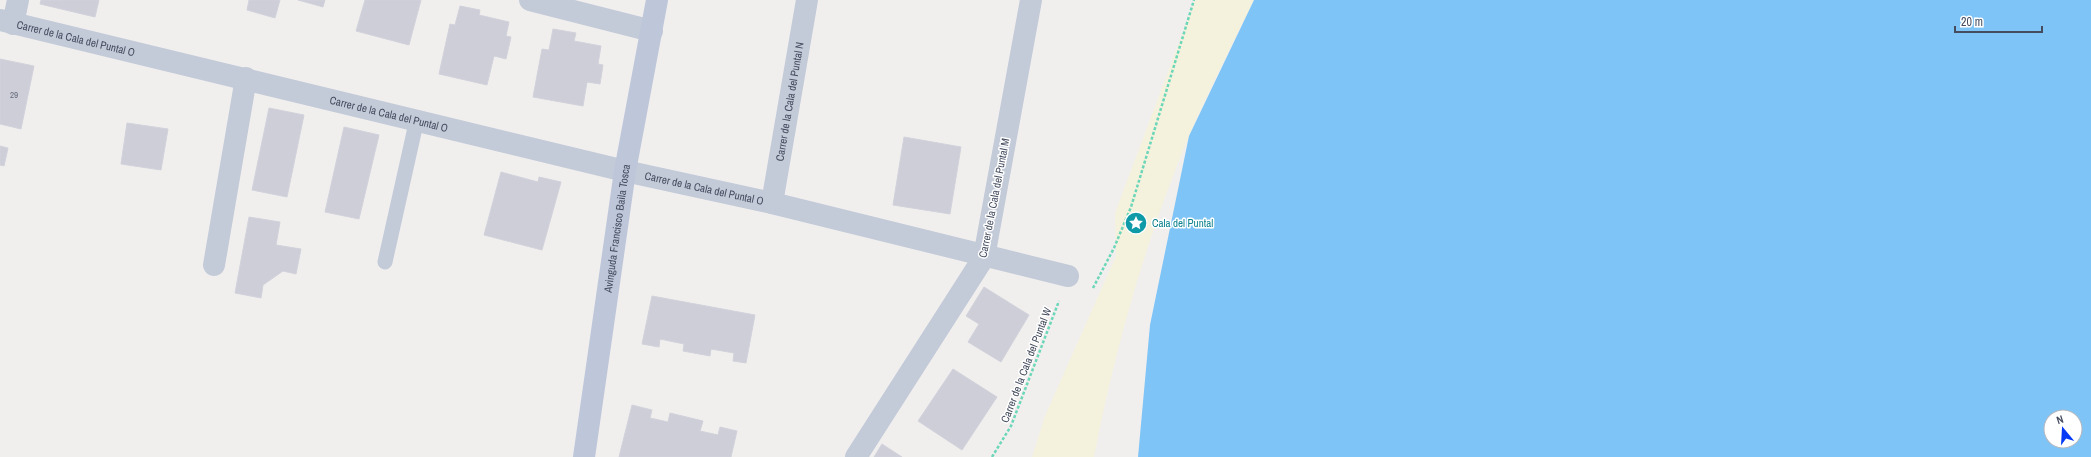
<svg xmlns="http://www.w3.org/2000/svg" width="2091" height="457" font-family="'Archivo Narrow',sans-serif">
<rect width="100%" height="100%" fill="#f1efee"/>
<path fill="#f4f2dd" d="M 1195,0 L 1254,0 C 1232,45 1209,90 1189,136 C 1146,239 1115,348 1094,457 L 1032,457 L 1045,416 L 1116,256 L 1115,213 Z"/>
<path fill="#7fc4f6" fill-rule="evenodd" d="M 1254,0 L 2091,0 L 2091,457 L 1138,457 L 1150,325 L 1189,136 ZM 2051,417 L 2075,417 L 2075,441 L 2051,441 Z"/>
<g fill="#cdced7" stroke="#d1d2db">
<path d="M 41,0 L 99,0 L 95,17 L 40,4 Z"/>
<path d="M 249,0 L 280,0 L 275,18 L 247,10 Z"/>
<path d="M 298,0 L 325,0 L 323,7 Z"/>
<path d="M 365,0 L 421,0 L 409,45 L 356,31 Z"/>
<path d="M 460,6 L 480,10 L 479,15 L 509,22 L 506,36 L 511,37 L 506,59 L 494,56 L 487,85 L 439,74 L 450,24 L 455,25 Z"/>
<path d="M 553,29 L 576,33 L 574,41 L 601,46 L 598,64 L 603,65 L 600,84 L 587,82 L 583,106 L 533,97 L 542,49 L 549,50 Z"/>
<path d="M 0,59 L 34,66 L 21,129 L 0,124 Z"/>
<path d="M 269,108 L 304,115 L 287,197 L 252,190 Z"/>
<path d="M 127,123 L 168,129 L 161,170 L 121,164 Z"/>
<path d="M 344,127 L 379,135 L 359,219 L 325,212 Z"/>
<path d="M 904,137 L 961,147 L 950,214 L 893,205 Z"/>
<path d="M 0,146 L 8,148 L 4,166 L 0,165 Z"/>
<path d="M 501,172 L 538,182 L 539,177 L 561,182 L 542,250 L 484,235 Z"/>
<path d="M 249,217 L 280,222 L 276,245 L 301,249 L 296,274 L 283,271 L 263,285 L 261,298 L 235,293 Z"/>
<path d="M 984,287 L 1029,315 L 1001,362 L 968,342 L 979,324 L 966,316 Z"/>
<path d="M 652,296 L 755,315 L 746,363 L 733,361 L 734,353 L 711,349 L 710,356 L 683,351 L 684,344 L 660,339 L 659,347 L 642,344 Z"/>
<path d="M 953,369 L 997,397 L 962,450 L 918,421 Z"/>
<path d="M 632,405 L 652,410 L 650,418 L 668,422 L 670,413 L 703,421 L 700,431 L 718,435 L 720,427 L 737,431 L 731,457 L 619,457 Z"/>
<path d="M 882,444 L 902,457 L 874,457 Z"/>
</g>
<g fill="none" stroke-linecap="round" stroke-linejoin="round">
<g stroke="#6bd6b8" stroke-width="2.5" stroke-dasharray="3 2" stroke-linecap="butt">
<path d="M 1093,288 L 1114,248 L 1131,207 L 1194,0"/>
<path d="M 992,457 L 1011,426 L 1059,301"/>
</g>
<path stroke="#c3cad8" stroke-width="15" d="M 385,262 L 417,119"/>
<g stroke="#c3cad8" stroke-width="22">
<path d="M 530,0 L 652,31"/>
<path id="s1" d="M 0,20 L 625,171 L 772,203 L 1068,276"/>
<path d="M 13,24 L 18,0"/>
<path id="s2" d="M 772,203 L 807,0"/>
<path d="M 214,265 L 246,78"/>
<path d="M 856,457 L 984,257 L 1031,0"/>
</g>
<path stroke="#bec6da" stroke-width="22" id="s3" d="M 584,457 L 625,171 L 657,0"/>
</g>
<defs>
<g id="sight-disc" transform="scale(1.15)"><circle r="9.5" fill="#0f9aa8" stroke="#fff"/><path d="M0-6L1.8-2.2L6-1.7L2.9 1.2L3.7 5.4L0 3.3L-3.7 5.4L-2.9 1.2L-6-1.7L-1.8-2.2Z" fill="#fff"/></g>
</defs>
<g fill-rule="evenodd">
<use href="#sight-disc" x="1136" y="223"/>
</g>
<g text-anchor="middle" stroke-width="3" stroke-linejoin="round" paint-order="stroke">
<g font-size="9" fill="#666c7c">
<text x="14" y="98">29</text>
</g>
<g font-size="11" fill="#444c5e" stroke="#fff">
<text dy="4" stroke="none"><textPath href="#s1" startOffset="78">Carrer de la Cala del Puntal O</textPath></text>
<text dy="4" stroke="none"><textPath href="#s2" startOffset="103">Carrer de la Cala del Puntal N</textPath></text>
<text dy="4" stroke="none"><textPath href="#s1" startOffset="400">Carrer de la Cala del Puntal O</textPath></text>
<text dy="4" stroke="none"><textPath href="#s1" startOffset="724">Carrer de la Cala del Puntal O</textPath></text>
<text transform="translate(994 198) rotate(-79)" y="4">Carrer de la Cala del Puntal M</text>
<text dy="4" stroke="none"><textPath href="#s3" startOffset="231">Avinguda Francisco Baila Tosca</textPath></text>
<text transform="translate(1026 365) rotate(-69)" y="4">Carrer de la Cala del Puntal W</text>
</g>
<g font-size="11" fill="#0d838f" stroke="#fff" text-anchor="start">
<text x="1152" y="227">Cala del Puntal</text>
</g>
</g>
<g transform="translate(2063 429) rotate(342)"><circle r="19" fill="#ffffff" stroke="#b4b7bf"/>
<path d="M0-3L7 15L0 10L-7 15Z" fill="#043af5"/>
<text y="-6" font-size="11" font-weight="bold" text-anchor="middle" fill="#444c5e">N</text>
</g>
<path d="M1955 26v6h87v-6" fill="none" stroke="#444c5e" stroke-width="2"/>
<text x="1961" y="26" font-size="12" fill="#444c5e" stroke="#ffffff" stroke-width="3" paint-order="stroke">20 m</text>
</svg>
